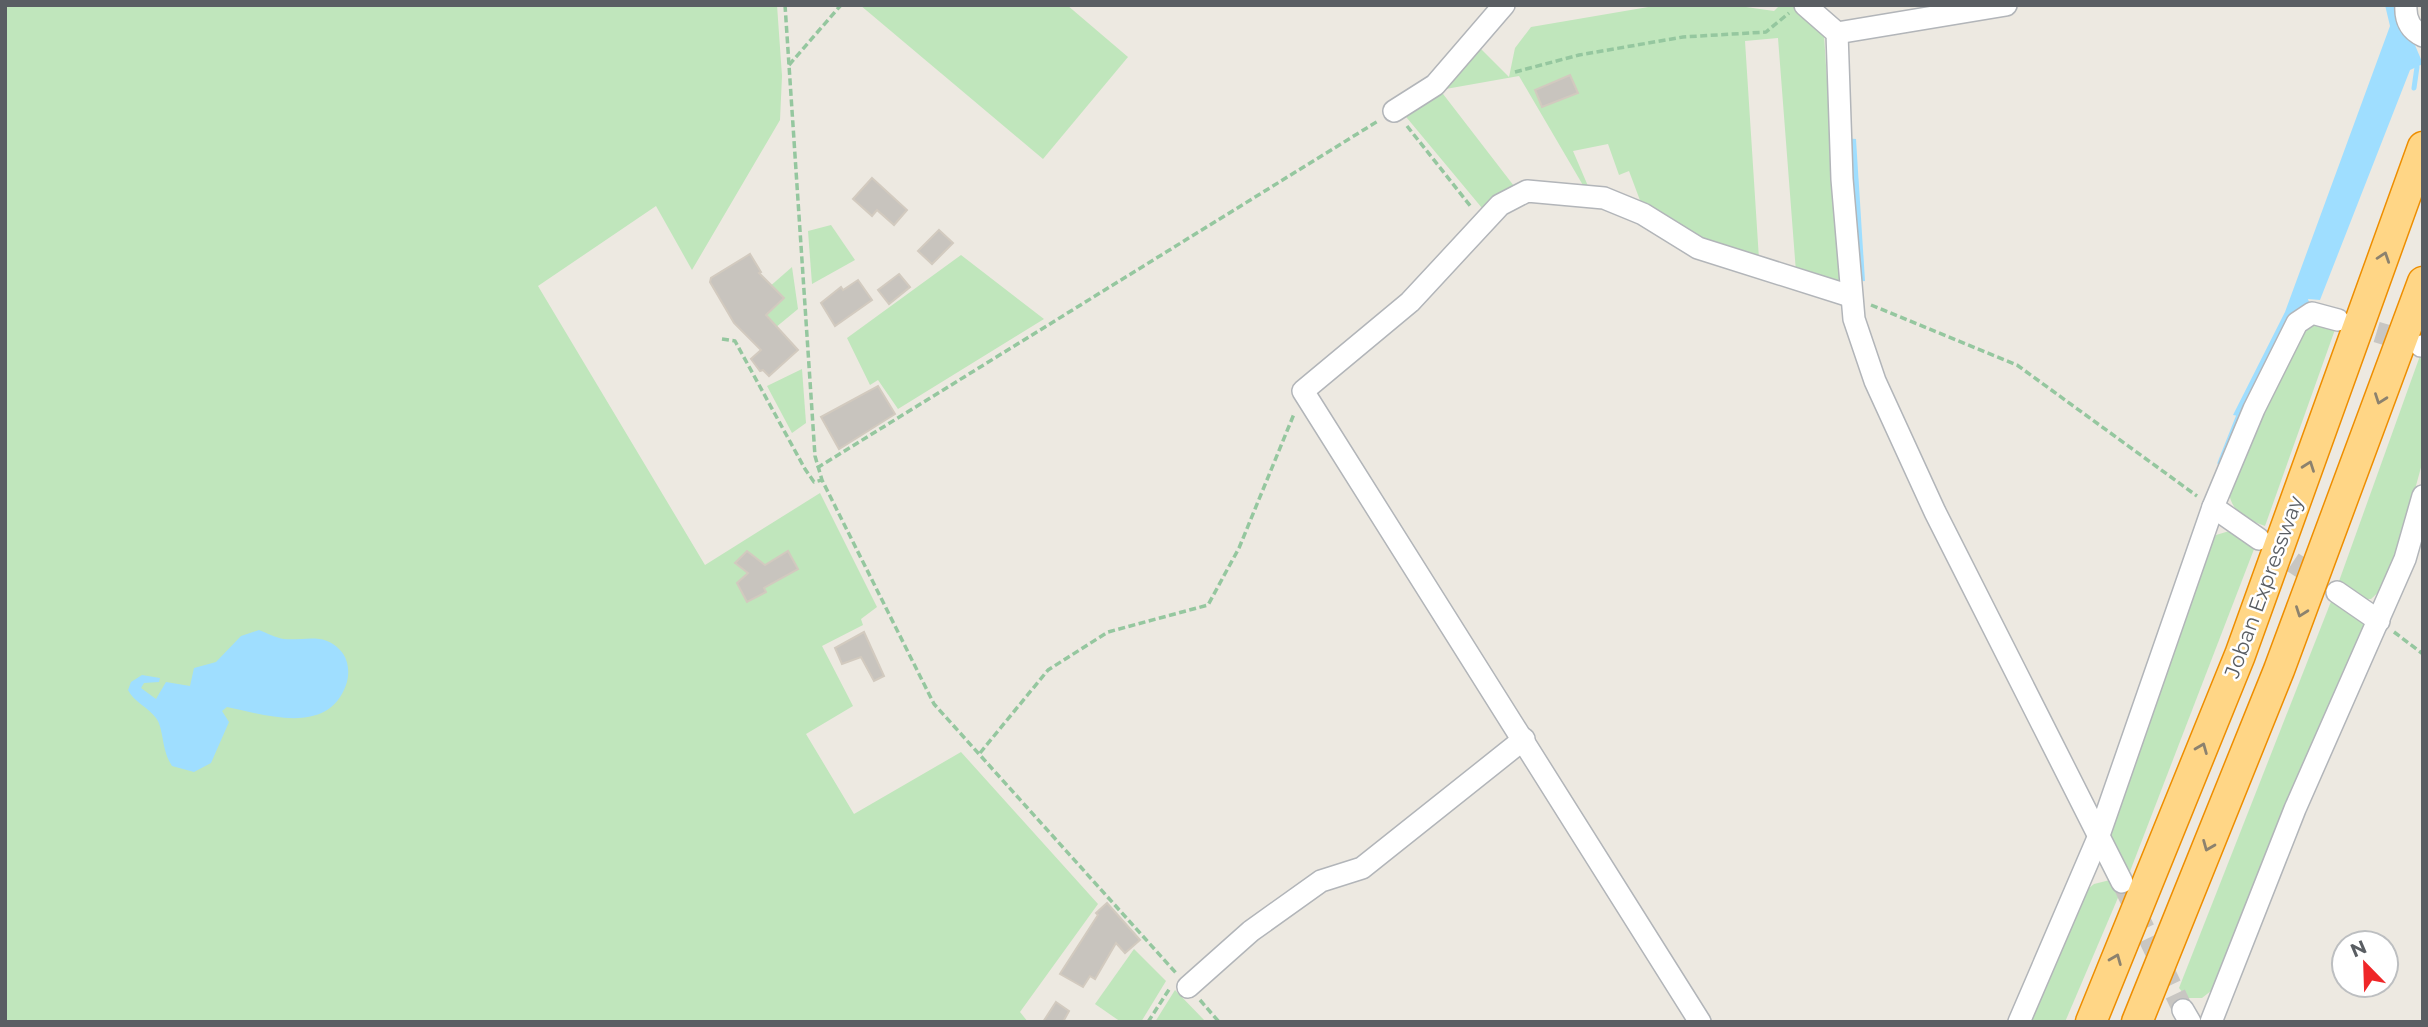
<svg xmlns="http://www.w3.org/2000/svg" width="2428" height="1027" font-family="Montserrat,sans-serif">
<rect width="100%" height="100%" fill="#ede9e1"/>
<g fill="#c0e6bc">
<path d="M 5,5 L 777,5 L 782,76 L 780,120 L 692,270 L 656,206 L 538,286 L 705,565 L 820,493 L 877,607 L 861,619 L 863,625 L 822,646 L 853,706 L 806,734 L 854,814 L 961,752 L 1098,904 L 1020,1012 L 1028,1022 L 5,1022 Z"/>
<path d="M 860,5 L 1067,5 L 1128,57 L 1043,159 Z"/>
<path d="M 1660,5 L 1732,5 L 1774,11 L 1780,5 L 1792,5 L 1821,30 L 1824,35 L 1840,282 L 1796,272 L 1778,38 L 1745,41 L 1759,259 L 1706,242 L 1641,203 L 1629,171 L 1619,175 L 1608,144 L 1573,151 L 1588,186 L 1584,187 L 1519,76 L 1440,90 L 1514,186 L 1482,208 L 1402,112 L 1476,44 L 1509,77 L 1515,48 L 1531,27 Z"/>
<path d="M 831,225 L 855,260 L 812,284 L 808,231 Z"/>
<path d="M 961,255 L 1044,319 L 898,409 L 878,380 L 870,385 L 847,338 Z"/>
<path d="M 792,267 L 798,309 L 775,328 L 751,303 Z"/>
<path d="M 2313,321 L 2337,324 L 2265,526 C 2247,519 2234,515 2229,494 L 2303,325 Z"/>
<path d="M 2421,353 L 2423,460 L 2396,559 L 2384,587 L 2371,599 L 2363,599 L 2338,584 Z"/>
<path d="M 802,369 L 806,423 L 792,433 L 767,386 Z"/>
<path d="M 2236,529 L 2256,544 L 2129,874 L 2108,834 L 2210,549 L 2216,535 Z"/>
<path d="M 2332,599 L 2363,623 L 2366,635 L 2216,987 L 2202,998 L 2187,998 L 2179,988 Z"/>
<path d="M 2110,880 L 2120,893 L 2065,1022 L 2028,1022 L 2083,893 L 2094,884 Z"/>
<path d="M 1134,949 L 1166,981 L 1141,1022 L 1121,1022 L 1095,1004 Z"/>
<path d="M 1175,990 L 1206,1022 L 1155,1022 Z"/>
</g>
<g fill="#9fdeff">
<path d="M 2385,5 L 2398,5 L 2423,64 L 2410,70 L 2320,300 L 2308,299 L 2311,308 L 2244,417 L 2233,415 L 2285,312 L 2390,26 Z"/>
<path d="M 1844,138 L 1856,139 L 1865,281 L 1852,282 Z"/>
<path d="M 259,630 C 267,633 276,638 284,639 C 304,641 324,632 340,650 C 349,659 350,674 346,685 C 328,736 266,715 227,707 L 222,711 L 229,722 L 211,763 L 194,772 L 172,766 C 161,749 164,728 156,718 C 148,707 134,702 128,690 L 131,682 L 142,675 L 160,678 L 159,682 L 144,683 L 141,688 L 156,699 L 166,682 L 190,686 L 194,668 L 216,662 L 241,636 Z"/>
</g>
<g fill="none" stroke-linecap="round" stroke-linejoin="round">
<g stroke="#9fdeff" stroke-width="5">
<path d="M 2414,60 L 2417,67 L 2414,88"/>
<path d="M 2220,463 L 2241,410"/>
</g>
</g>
<g fill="#c8c4be" stroke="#d2cabf" stroke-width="2">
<path d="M 1570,75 L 1578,93 L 1542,107 L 1535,90 Z"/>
<path d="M 872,178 L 907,210 L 894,225 L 877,210 L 872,216 L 853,199 Z"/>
<path d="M 939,230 L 953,243 L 932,264 L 918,251 Z"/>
<path d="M 750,254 L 761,272 L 759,273 L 784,298 L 766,315 L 798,350 L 769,376 L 763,370 L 760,371 L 751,359 L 761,350 L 734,323 L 710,282 L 711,278 Z"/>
<path d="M 899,274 L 910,287 L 889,304 L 878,290 Z"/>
<path d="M 858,280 L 872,300 L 835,326 L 821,303 L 841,287 L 843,290 Z"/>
<path d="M 878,386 L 895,414 L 839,449 L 821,417 Z"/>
<path d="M 747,551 L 765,565 L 788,551 L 798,569 L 764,588 L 766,592 L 747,602 L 737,583 L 748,573 L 735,563 Z"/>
<path d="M 864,632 L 884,676 L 874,681 L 861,657 L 842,664 L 835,648 Z"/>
<path d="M 1107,903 L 1140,940 L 1125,953 L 1116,943 L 1095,979 L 1090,976 L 1083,987 L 1060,974 L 1098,915 L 1096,913 Z"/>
<path d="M 1056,1002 L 1069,1011 L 1063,1022 L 1043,1022 Z"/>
</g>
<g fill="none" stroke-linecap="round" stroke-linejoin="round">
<g stroke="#c8c6c2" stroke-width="21" stroke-dasharray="21 10" stroke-linecap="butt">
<path d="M 2347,323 L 2413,343"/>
<path d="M 2267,545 L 2324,583"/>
<path d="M 2122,882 L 2183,1010"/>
</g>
<g stroke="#b2b5b9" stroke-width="24">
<g id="minor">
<path d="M 1805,5 L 1837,33 L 1842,179 L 1854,319 L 1875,381 L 1935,512 L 2122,882"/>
<path d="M 2406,5 C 2405,19 2410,30 2423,36"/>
<path d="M 1837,33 L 2006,5"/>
<path d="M 1394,111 L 1435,85 L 1504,5"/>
<path d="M 2421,346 L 2423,346"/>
<path d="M 2213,507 L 2259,539"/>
<path d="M 2337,592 L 2379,621"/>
<path d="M 1188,987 L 1251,931 L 1321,881 L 1362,868 L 1524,739"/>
<path d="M 2183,1010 L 2190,1022"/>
<path d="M 1700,1022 L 1303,391 L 1410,302 L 1500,205 L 1527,191 L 1604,198 L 1643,214 L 1698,248 L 1850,296"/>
<path d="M 2019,1022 L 2098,838 L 2213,507 L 2254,409 L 2297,323 L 2312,313 L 2338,320"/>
<path d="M 2211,1022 L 2295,809 L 2405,559 L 2423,496"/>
</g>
</g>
<g stroke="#ee8e00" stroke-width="33">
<g id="highway">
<path d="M 2091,1022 L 2240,655 L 2423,147"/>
<path d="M 2137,1022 L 2279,670 L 2423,282"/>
</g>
</g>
<g stroke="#95c79f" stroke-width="3.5" stroke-dasharray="7 3.5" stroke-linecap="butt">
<path d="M 785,5 L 815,456 L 822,480 L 934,704 L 1176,973"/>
<path d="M 789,65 L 841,5"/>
<path d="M 1515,72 L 1579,55 L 1683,37 L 1766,32 L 1789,13"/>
<path d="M 1407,126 L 1472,208"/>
<path d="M 1871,305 L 2017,365 L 2197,496"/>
<path d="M 722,339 L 735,341 L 805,469 L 814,482 L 822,480"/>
<path d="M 817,468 L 1378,121"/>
<path d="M 2394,632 L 2423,654"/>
<path d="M 980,753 L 1048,670 L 1108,632 L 1208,605 L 1239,548 L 1294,414"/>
<path d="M 1200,1000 L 1219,1022"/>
<path d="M 1148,1022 L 1170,988"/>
</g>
<use href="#minor" stroke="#fff" stroke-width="21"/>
<use href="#highway" stroke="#ffd686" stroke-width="30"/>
</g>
<defs><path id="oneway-chevron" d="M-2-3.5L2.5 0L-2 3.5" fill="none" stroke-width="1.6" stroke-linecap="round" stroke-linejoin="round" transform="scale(1.75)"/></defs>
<g stroke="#8c826e">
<use href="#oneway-chevron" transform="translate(2384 257) rotate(-71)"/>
<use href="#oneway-chevron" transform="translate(2380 399) rotate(110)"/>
<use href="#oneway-chevron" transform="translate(2309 466) rotate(-70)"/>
<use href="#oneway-chevron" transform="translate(2301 612) rotate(110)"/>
<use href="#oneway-chevron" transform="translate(2202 748) rotate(-68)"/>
<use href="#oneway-chevron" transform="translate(2208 846) rotate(112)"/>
<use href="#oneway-chevron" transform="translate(2116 959) rotate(-68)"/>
</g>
<g text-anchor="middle" stroke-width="5" stroke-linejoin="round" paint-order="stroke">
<g font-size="21" fill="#5a5e63" stroke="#fff">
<text transform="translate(2264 587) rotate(-70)" y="7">Joban Expressway</text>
</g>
</g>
<rect width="2428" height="1027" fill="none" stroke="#5a5e63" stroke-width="14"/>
<g transform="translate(2365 964) rotate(337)"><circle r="33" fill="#ffffff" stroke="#bdbfc1" stroke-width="2"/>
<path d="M0-5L12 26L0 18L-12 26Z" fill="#ef2628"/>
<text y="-10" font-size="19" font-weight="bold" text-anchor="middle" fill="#5a5e63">N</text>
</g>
</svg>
